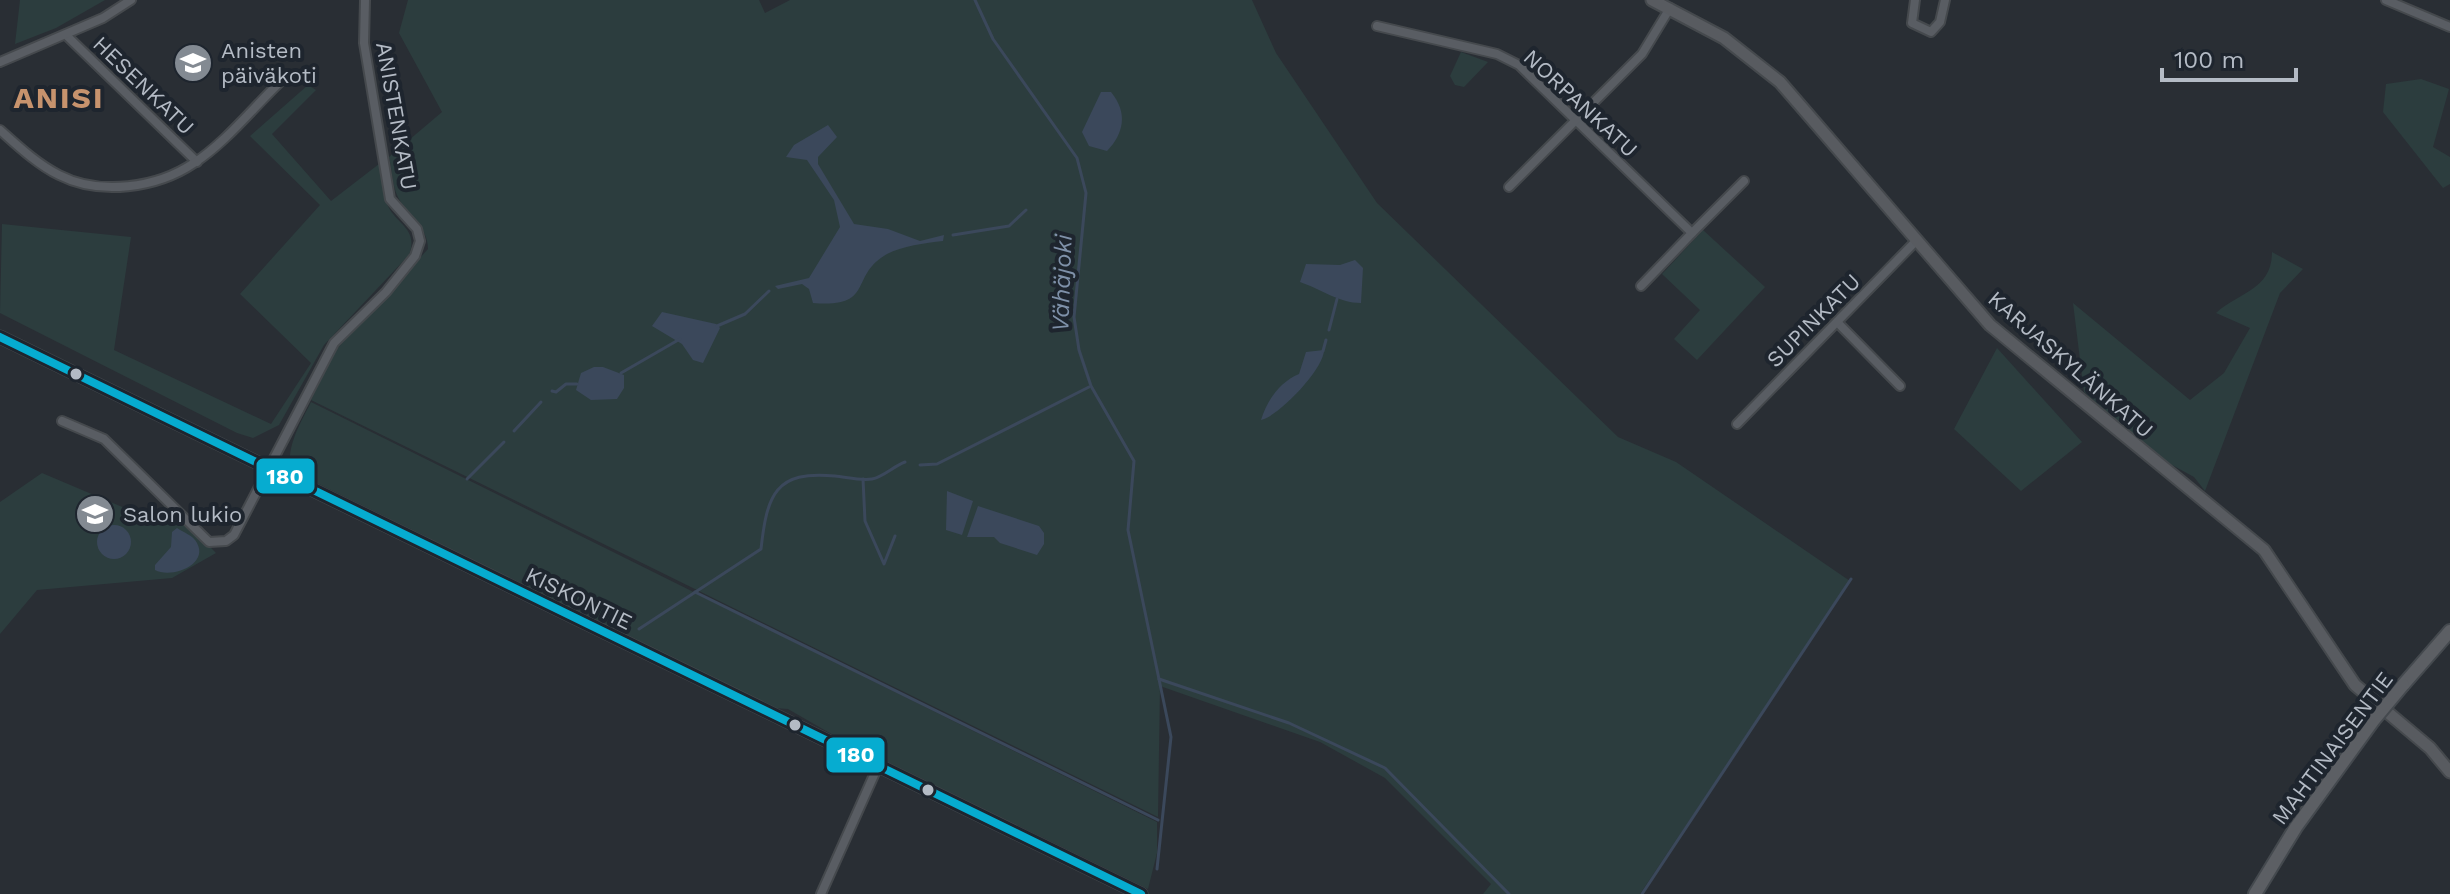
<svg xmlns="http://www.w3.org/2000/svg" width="2450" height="894" font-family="'Work Sans',sans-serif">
<rect width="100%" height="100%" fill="#292e34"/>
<g fill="#2c3d3e">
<path d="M 20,0 L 105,0 L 56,28 L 15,44 Z"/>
<path d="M 408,0 L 759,0 L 765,13 L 790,0 L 1252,0 L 1276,53 L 1377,203 L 1618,437 L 1676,462 L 1850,581 L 1640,894 L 1483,894 L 1491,884 L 1385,778 L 1320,742 L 1160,686 L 1158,817 L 311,400 L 335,351 L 428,249 C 428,225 406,216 397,195 C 392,184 392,170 389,157 L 442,112 L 399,33 Z"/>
<path d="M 1461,52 L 1488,62 L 1464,87 L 1455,85 L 1450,76 Z"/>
<path d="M 2421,79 L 2449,89 L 2433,147 L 2450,157 L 2450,184 L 2443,188 L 2383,112 L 2386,84 Z"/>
<path d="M 308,85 L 316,90 L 272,134 L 331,201 L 379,164 C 382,176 382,192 387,204 C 396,225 419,228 409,255 L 324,345 L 279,425 L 253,438 L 237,433 L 0,313 L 2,224 L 131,237 L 114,350 L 271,424 L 311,363 L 240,294 L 320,205 L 250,136 Z"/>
<path d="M 1703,230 L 1765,287 L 1697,360 L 1674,339 L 1700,310 L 1662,274 Z"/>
<path d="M 2272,252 L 2303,269 L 2280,293 L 2205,491 L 2194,477 L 2163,460 L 2084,392 L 2073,303 L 2190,400 L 2224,373 L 2250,328 L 2216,313 C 2239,292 2272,290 2272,252 Z"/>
<path d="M 1997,348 L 2082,442 L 2021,491 L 1954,429 Z"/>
<path d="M 311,402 L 1157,822 L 1157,853 L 1148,889 L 840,739 L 788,709 L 775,708 L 292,471 C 284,450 301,422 311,402 Z"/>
<path d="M 42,473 L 153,520 L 168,504 L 216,553 L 172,578 L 37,590 L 0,634 L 0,502 Z"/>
</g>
<g fill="#3b485b">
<path d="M 1101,92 L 1111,92 C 1128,113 1124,133 1107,151 L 1089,146 L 1082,132 Z"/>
<path d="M 828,125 L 837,137 L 818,157 L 818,164 L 854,224 L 888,229 L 920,241 L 944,235 L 943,241 C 925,243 902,246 887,254 C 848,276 876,308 813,303 L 809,289 L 802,284 L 778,289 L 775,286 L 809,278 L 840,227 L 834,200 L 807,160 L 786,157 L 794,145 Z"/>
<path d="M 1355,260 L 1363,268 L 1361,303 C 1339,303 1321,289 1300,282 L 1306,264 L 1340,265 Z"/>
<path d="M 662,312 L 716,324 L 720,328 L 703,363 L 693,360 L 682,344 L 652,326 Z"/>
<path d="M 1324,350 C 1324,369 1279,416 1261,420 C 1267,400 1280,382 1299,374 L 1306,352 Z"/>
<path d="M 594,367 L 603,367 L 624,375 L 624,388 L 617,399 L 591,400 L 576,390 L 581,373 Z"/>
<path d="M 947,491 L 973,501 L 962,535 L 946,530 Z"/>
<path d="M 978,506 L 1039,526 L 1044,533 L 1044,544 L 1037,555 L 1000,543 L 994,537 L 967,537 Z"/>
<circle cx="114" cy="542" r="17"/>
<path d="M 177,528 C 184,533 193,535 197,543 C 209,565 171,579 155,570 L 155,565 L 171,547 L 172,532 Z"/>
</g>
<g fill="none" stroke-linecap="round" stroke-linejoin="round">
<g stroke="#3b485b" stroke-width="3">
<path d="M 975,0 L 993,39 L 1077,158 L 1086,193 L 1074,317 L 1079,350 L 1091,386 L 1134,461 L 1128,530 L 1171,737 L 1157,869"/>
<path d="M 953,235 L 1009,226 L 1026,210"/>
<path d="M 717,326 L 745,314 L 769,291"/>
<path d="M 1329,330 L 1337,299"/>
<path d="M 1323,351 L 1326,340"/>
<path d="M 621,373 L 680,339"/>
<path d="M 552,391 L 556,392 L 566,384 L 577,384"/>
<path d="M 514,431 L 541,402"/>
<path d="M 920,465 L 937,464 L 1089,387"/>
<path d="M 467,479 L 504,442"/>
<path d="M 863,479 L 865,521 L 884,564 L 895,536"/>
<path d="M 695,592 L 1158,820"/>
<path d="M 639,629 L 761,549 C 767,495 775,470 835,476 C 846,477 861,481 872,479 C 883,477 894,466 905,462"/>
<path d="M 1159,679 L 1289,723 L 1385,768 L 1509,894"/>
<path d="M 1642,894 L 1851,579"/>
</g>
<g stroke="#45494d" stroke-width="12">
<g id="street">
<path d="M 1915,0 L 1912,23 L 1931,32 L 1940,22 L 1945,0"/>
<path d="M 2386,0 L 2450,27"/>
<path d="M 1377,26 L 1497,54 L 1519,65 L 1692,233 L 1641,286"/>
<path d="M 66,35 L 197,162"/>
<path d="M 0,62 L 103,18 L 131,0"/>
<path d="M 0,130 C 18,146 37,164 59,175 C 100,196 157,188 194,163 C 225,143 252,109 279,83"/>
<path d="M 1509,187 L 1642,54 L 1670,8"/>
<path d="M 1692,233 L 1744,181"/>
<path d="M 1837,322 L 1900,386"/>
<path d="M 62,421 L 104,439 L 209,542 L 226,541 L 234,535 L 334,343 L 386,292 L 415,256 L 420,241 L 417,229 L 390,199 L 364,43 L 365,0"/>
<path d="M 1737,424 L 1916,241"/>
<path d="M 821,894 L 878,766"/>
</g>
</g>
<g stroke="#45494d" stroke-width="15">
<g id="secondary">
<path d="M 1652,0 L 1724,38 L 1780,82 L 1990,325 L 2264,550 L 2355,685 L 2430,748 L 2450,772"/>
<path d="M 0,337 L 1141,894"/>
</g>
</g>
<g stroke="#44494e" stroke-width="16">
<g id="primary">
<path d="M 2403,685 L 2450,631"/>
<path d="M 2255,894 L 2296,827 L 2373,721"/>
</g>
</g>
<use href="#street" stroke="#595d63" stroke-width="8"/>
<use href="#secondary" stroke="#585b60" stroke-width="11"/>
<use href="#primary" stroke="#5c5f64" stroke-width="12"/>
<g stroke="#44494e" stroke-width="16" stroke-linecap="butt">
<path id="primary-bridge" d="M 2373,721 L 2403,685"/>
</g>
<use href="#primary-bridge" stroke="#5c5f64" stroke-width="12"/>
<g stroke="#1e252e" stroke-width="14">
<path id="bus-1" d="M 0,337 L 1141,894"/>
</g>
<use href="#bus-1" stroke="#06acd0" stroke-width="8"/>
</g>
<defs>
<g id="school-disc" transform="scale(2)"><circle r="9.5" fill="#838a92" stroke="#1e252e"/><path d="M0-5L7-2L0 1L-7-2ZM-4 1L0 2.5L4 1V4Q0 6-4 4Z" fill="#fff"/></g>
</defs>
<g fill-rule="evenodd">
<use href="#school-disc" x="193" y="63"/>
<use href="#school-disc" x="95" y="514"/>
</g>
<g fill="#b4bbc5" stroke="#1e252e" stroke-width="3">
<circle cx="76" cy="374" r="7"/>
<circle cx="795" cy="725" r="7"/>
<circle cx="928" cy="790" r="7"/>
</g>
<g text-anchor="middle" stroke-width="8" stroke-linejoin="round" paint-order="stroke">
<g font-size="22" fill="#b4bbc5" stroke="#1e252e" text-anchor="start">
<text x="221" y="58">Anisten<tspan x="221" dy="25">päiväkoti</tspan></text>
<text x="123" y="522">Salon lukio</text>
</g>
<g font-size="22" fill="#b4bbc5" stroke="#1e252e">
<text transform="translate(144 85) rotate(44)" y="8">HESENKATU</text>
<text transform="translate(1581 103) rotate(43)" y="8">NORPANKATU</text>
<text transform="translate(397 116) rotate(80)" y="8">ANISTENKATU</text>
<text transform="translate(1813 320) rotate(-45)" y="8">SUPINKATU</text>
<text transform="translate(2071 364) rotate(41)" y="8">KARJASKYLÄNKATU</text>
<text transform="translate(579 598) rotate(26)" y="8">KISKONTIE</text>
<text transform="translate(2332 748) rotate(-53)" y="8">MAHTINAISENTIE</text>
</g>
<g font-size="24" font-style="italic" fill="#7f91a9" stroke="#1e252e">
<text transform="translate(1062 283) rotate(-88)" y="8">Vähäjoki</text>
</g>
<g font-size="30" font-weight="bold" letter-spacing="2" fill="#c7936d" stroke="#1e252e">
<text x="59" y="108">ANISI</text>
</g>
</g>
<g stroke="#1e252e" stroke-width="3">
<rect x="255" y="457" width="61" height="38" rx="8" fill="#06acd0"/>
<rect x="825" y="736" width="61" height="38" rx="8" fill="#06acd0"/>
</g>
<g font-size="22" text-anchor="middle" font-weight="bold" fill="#fff">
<text x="285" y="484">180</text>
<text x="856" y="762">180</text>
</g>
<path d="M2162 68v12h134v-12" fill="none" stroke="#b4bbc5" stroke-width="4"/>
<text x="2174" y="68" font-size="24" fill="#b4bbc5" stroke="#1e252e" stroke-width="6" paint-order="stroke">100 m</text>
</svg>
